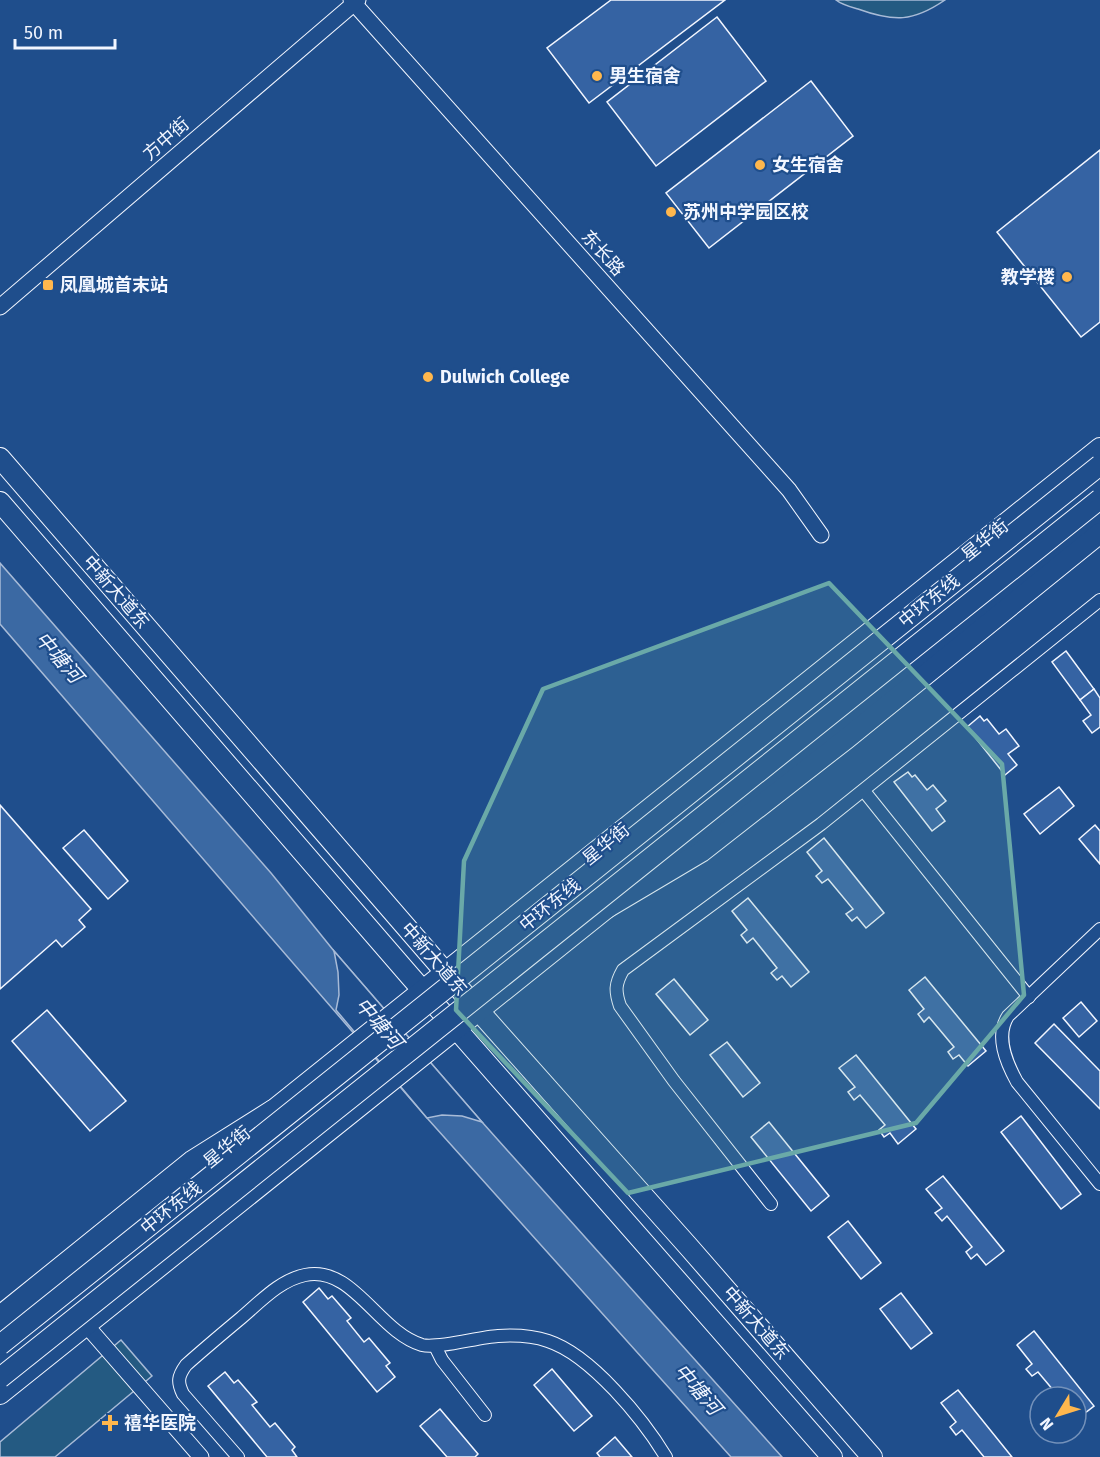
<svg xmlns="http://www.w3.org/2000/svg" width="1100" height="1457" font-family="'Fira Sans','Noto Sans SC',sans-serif">
<rect width="100%" height="100%" fill="#1f4e8c"/>
<g fill="#245a82" stroke="#a8bbd7" stroke-width="1.5">
<path d="M 836,0 L 945,0 C 913,22 894,22 858,9 C 851,7 842,5 836,0 Z"/>
<path d="M 121,1340 L 152,1376 L 55,1457 L 0,1457 L 0,1442 Z"/>
</g>
<path fill="#3b69a3" stroke="#a8bbd7" stroke-width="1.5" d="M 0,563 L 271,873 L 334,951 L 482,1122 L 782,1457 L 731,1457 L 427,1118 L 0,624 Z"/>
<path fill="#1f4e8c" stroke="#a8bbd7" stroke-width="1.5" d="M 334,951 L 482,1122 L 462,1116 L 442,1115 L 427,1118 L 336,1010 L 339,995 L 338,972 Z"/>
<g fill="#3563a3" stroke="#f2f6ff" stroke-width="1.5">
<path d="M 611,0 L 725,0 L 589,103 L 547,48 Z"/>
<path d="M 717,17 L 766,81 L 656,166 L 607,102 Z"/>
<path d="M 811,81 L 853,136 L 709,248 L 666,193 Z"/>
<path d="M 1100,150 L 1100,322 L 1081,337 L 997,232 Z"/>
<path d="M 1066,651 L 1094,689 L 1080,700 L 1052,662 Z"/>
<path d="M 1094,689 L 1100,698 L 1100,727 L 1092,733 L 1083,721 L 1091,715 L 1080,700 Z"/>
<path d="M 980,716 L 984,721 L 987,719 L 999,734 L 1006,729 L 1019,746 L 1008,754 L 1017,765 L 1005,775 L 967,727 Z"/>
<path d="M 908,772 L 912,777 L 915,775 L 927,790 L 933,785 L 946,801 L 936,809 L 945,821 L 932,831 L 894,782 Z"/>
<path d="M 1059,787 L 1074,806 L 1040,834 L 1024,814 Z"/>
<path d="M 0,805 L 91,909 L 79,920 L 85,927 L 62,947 L 56,940 L 0,989 Z"/>
<path d="M 1095,825 L 1100,831 L 1100,864 L 1079,839 Z"/>
<path d="M 84,830 L 128,881 L 108,899 L 63,848 Z"/>
<path d="M 824,838 L 884,913 L 866,928 L 857,917 L 852,921 L 846,914 L 853,909 L 828,879 L 822,883 L 816,876 L 822,871 L 807,852 Z"/>
<path d="M 748,898 L 809,972 L 791,987 L 782,976 L 777,980 L 771,973 L 777,968 L 753,938 L 747,943 L 741,935 L 747,930 L 732,911 Z"/>
<path d="M 925,977 L 986,1051 L 968,1066 L 959,1055 L 953,1059 L 948,1052 L 954,1047 L 929,1017 L 924,1022 L 918,1014 L 924,1009 L 909,990 Z"/>
<path d="M 674,979 L 708,1020 L 690,1035 L 656,994 Z"/>
<path d="M 1081,1002 L 1097,1021 L 1079,1037 L 1063,1018 Z"/>
<path d="M 47,1010 L 126,1101 L 90,1131 L 12,1041 Z"/>
<path d="M 1054,1024 L 1100,1071 L 1100,1109 L 1035,1043 Z"/>
<path d="M 727,1042 L 760,1083 L 743,1097 L 710,1055 Z"/>
<path d="M 856,1055 L 916,1129 L 898,1144 L 890,1133 L 884,1137 L 879,1130 L 885,1125 L 860,1095 L 854,1100 L 848,1092 L 855,1087 L 839,1068 Z"/>
<path d="M 1021,1116 L 1081,1194 L 1061,1209 L 1001,1132 Z"/>
<path d="M 769,1122 L 829,1196 L 811,1211 L 751,1137 Z"/>
<path d="M 943,1176 L 1004,1251 L 986,1265 L 977,1254 L 971,1259 L 966,1252 L 972,1247 L 947,1216 L 942,1221 L 935,1213 L 942,1208 L 926,1189 Z"/>
<path d="M 848,1221 L 881,1263 L 861,1279 L 828,1237 Z"/>
<path d="M 319,1288 L 328,1299 L 332,1296 L 351,1318 L 347,1321 L 364,1342 L 369,1338 L 390,1363 L 386,1366 L 395,1377 L 377,1392 L 303,1302 Z"/>
<path d="M 901,1293 L 932,1333 L 911,1349 L 880,1309 Z"/>
<path d="M 1034,1331 L 1094,1406 L 1076,1420 L 1076,1397 L 1059,1397 L 1038,1372 L 1032,1376 L 1026,1369 L 1032,1364 L 1017,1345 Z"/>
<path d="M 552,1369 L 592,1416 L 574,1431 L 534,1385 Z"/>
<path d="M 225,1372 L 234,1383 L 238,1380 L 257,1402 L 252,1405 L 270,1427 L 275,1423 L 295,1447 L 292,1450 L 297,1457 L 267,1457 L 208,1386 Z"/>
<path d="M 958,1390 L 1012,1457 L 984,1457 L 962,1430 L 956,1435 L 950,1427 L 956,1422 L 941,1403 Z"/>
<path d="M 440,1409 L 478,1454 L 475,1457 L 447,1457 L 420,1426 Z"/>
<path d="M 615,1437 L 632,1457 L 600,1457 L 597,1453 Z"/>
</g>
<g fill="none" stroke-linecap="round" stroke-linejoin="round">
<g stroke="#f2f6ff" stroke-width="14">
<g id="minor">
<path d="M 864,791 L 1029,997"/>
<path d="M 1100,929 L 1008,1016 C 995,1036 1006,1062 1017,1082 L 1100,1184"/>
<path d="M 771,1204 L 674,1081 L 620,1006 C 615,991 615,984 623,970 L 821,824 L 1100,600"/>
<path d="M 435,1346 L 442,1360 L 485,1415"/>
<path d="M 238,1457 L 183,1394 C 177,1382 178,1376 186,1365 C 204,1349 223,1333 241,1318 C 260,1302 280,1280 305,1275 C 353,1265 378,1332 422,1345 C 437,1349 479,1337 498,1336 C 514,1335 533,1336 548,1341 C 591,1355 643,1419 666,1457"/>
</g>
</g>
<g stroke="#f2f6ff" stroke-width="17">
<g id="tertiary">
<path d="M 351,0 L 789,490 L 821,535"/>
<path d="M 0,307 L 358,0"/>
<path d="M 86,1325 L 201,1457"/>
</g>
</g>
<g stroke="#f2f6ff" stroke-width="22">
<g id="primary">
<path d="M 0,458 L 478,1010 L 688,1246 L 872,1457"/>
<path d="M 0,502 L 410,976 L 832,1457"/>
<path d="M 641,880 L 1100,515"/>
<path d="M 261,1120 L 1100,448"/>
<path d="M 0,1329 L 227,1147"/>
<path d="M 0,1394 L 618,899"/>
</g>
</g>
<g stroke="#f2f6ff" stroke-width="22">
<g id="trunk">
<path d="M 605,909 L 701,852 L 846,739 L 1100,533"/>
<path d="M 0,1316 L 192,1161 L 273,1110"/>
</g>
</g>
<use href="#minor" stroke="#1f4e8c" stroke-width="12"/>
<use href="#tertiary" stroke="#1f4e8c" stroke-width="15"/>
<use href="#primary" stroke="#1f4e8c" stroke-width="20"/>
<use href="#trunk" stroke="#1f4e8c" stroke-width="20"/>
<g stroke="#f2f6ff" stroke-width="22" stroke-linecap="butt">
<g id="trunk-bridge">
<path d="M 0,1345 L 1100,465"/>
<path d="M 0,1378 L 1100,499"/>
</g>
</g>
<use href="#trunk-bridge" stroke="#1f4e8c" stroke-width="20"/>
</g>
<path fill="#6aa9a8" fill-opacity="0.2" stroke="#6aa9a8" stroke-width="4.5" stroke-linejoin="round" d="M 829,583 L 1002,764 L 1024,995 L 916,1123 L 628,1193 L 456,1010 L 464,861 L 543,689 Z"/>
<g fill="#ffb74d" stroke="#1f4e8c" stroke-width="2">
<circle cx="597" cy="76" r="6"/>
<circle cx="760" cy="165" r="6"/>
<circle cx="671" cy="212" r="6"/>
<circle cx="1067" cy="277" r="6"/>
<rect x="42" y="279" width="12" height="12" rx="3"/>
<circle cx="428" cy="377" r="6"/>
<path d="M107 1414h6v6h6v6h-6v6h-6v-6h-6v-6h6z"/>
</g>
<g text-anchor="middle" stroke-width="4.5" stroke-linejoin="round" paint-order="stroke">
<g font-size="18" font-weight="bold" fill="#f2f6ff" stroke="#1f4e8c" text-anchor="start">
<text x="609" y="82">男生宿舍</text>
<text x="772" y="171">女生宿舍</text>
<text x="683" y="218">苏州中学园区校</text>
<text x="1055" y="283" text-anchor="end">教学楼</text>
<text x="60" y="291">凤凰城首末站</text>
<text x="440" y="383">Dulwich College</text>
<text x="124" y="1429">禧华医院</text>
</g>
<g font-size="18" fill="#f2f6ff" stroke="#1f4e8c">
<text transform="translate(166 139) rotate(-41)" y="6">方中街</text>
<text transform="translate(603 253) rotate(48)" y="6">东长路</text>
<text transform="translate(985 540) rotate(-39)" y="6">星华街</text>
<text transform="translate(116 592) rotate(49)" y="6">中新大道东</text>
<text transform="translate(929 601) rotate(-39)" y="6">中环东线</text>
<text transform="translate(606 844) rotate(-39)" y="6">星华街</text>
<text transform="translate(550 905) rotate(-39)" y="6">中环东线</text>
<text transform="translate(434 959) rotate(49)" y="6">中新大道东</text>
<text transform="translate(227 1147) rotate(-39)" y="6">星华街</text>
<text transform="translate(171 1208) rotate(-39)" y="6">中环东线</text>
<text transform="translate(756 1323) rotate(49)" y="6">中新大道东</text>
</g>
<g font-size="20" font-style="italic" fill="#f2f6ff" stroke="#1f4e8c">
<text transform="translate(59 657) rotate(49)" y="7">中塘河</text>
<text transform="translate(379 1023) rotate(49)" y="7">中塘河</text>
<text transform="translate(698 1389) rotate(49)" y="7">中塘河</text>
</g>
</g>
<g transform="translate(1058 1415) rotate(232)"><circle r="28" fill="#1f4e8c" stroke="#7391ba" stroke-width="1.5"/>
<path d="M0-4.5L10 22L0 15L-10 22Z" fill="#ffb74d"/>
<text y="-9" font-size="16" font-weight="bold" text-anchor="middle" fill="#f2f6ff">N</text>
</g>
<path d="M15 39v9h100v-9" fill="none" stroke="#f2f6ff" stroke-width="3"/>
<text x="24" y="39" font-size="18" fill="#f2f6ff" stroke="#1f4e8c" stroke-width="4.5" paint-order="stroke">50 m</text>
</svg>
